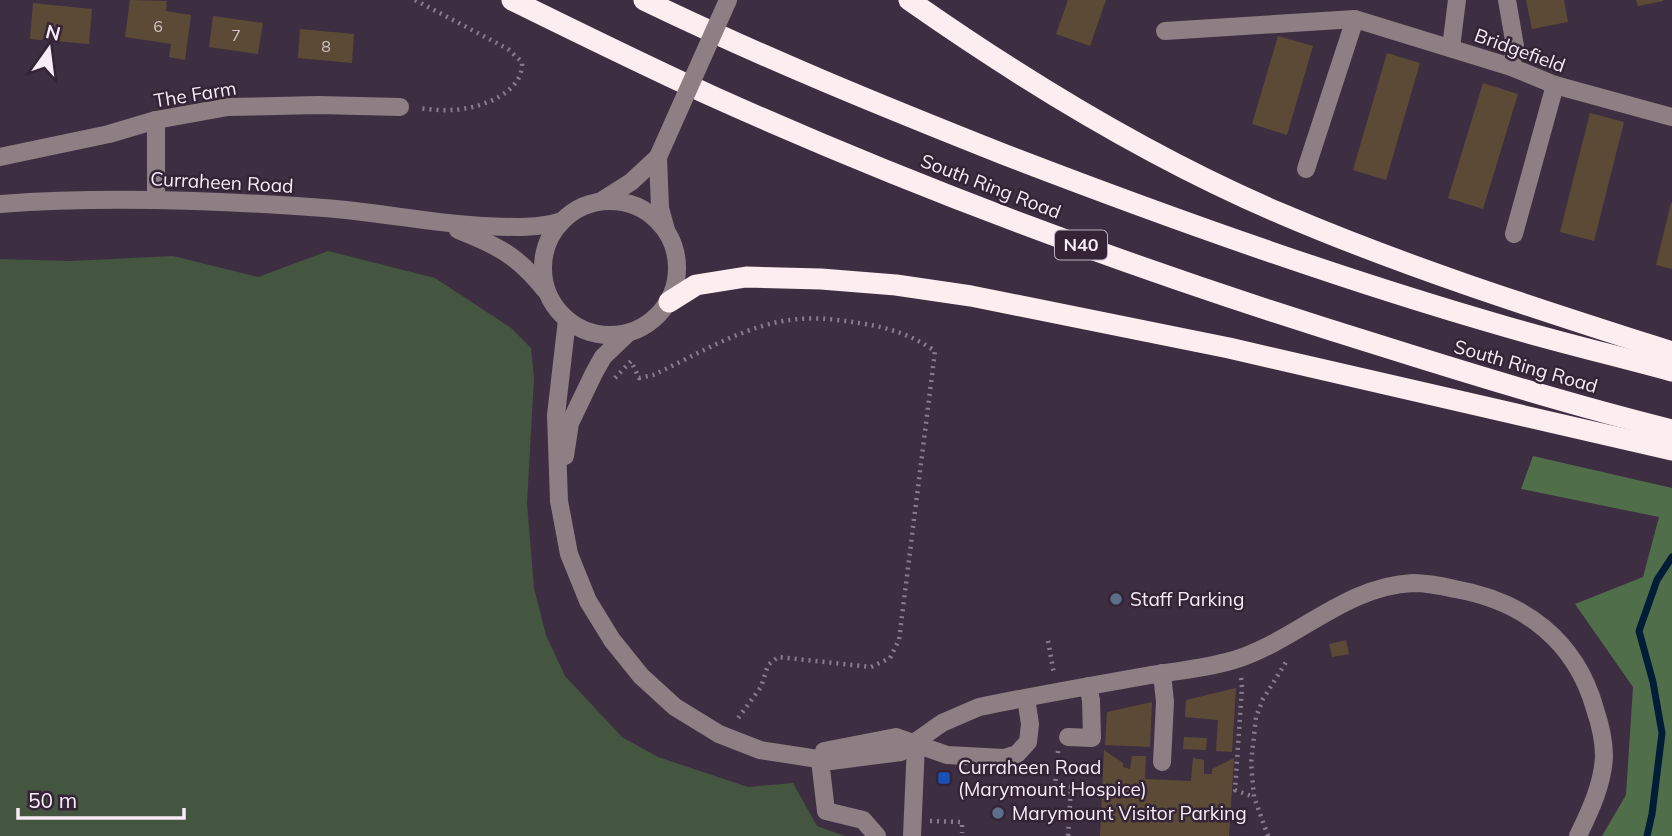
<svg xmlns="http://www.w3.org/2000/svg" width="1672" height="836" font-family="Mulish,sans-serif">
<rect width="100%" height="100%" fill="#3e2e41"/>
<path fill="#445540" d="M 328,251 L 435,278 L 511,328 L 531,348 L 534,378 L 527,503 L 534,588 L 546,635 L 565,676 L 622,737 L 658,757 L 748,787 L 793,783 L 817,826 L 845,836 L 0,836 L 0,259 L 71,261 L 173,256 L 258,277 Z"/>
<path fill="#516e4b" d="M 1533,456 L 1672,488 L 1672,836 L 1602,836 L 1626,795 L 1633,687 L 1575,604 L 1643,577 L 1659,517 L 1521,489 Z"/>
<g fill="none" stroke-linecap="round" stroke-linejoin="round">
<path stroke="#001d38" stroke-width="7" d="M 1647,836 L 1652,814 L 1662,733 L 1653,682 L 1639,631 L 1657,580 L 1672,557"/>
</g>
<g fill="#5b4b36">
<path d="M 130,0 L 167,1 L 166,11 L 191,15 L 185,60 L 169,57 L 171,44 L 125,37 Z"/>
<path d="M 1068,0 L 1106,0 L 1090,46 L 1056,34 Z"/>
<path d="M 1526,0 L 1564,0 L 1568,22 L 1532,29 Z"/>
<path d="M 1636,0 L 1663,0 L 1663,1 L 1638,6 Z"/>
<path d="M 33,3 L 92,9 L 89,44 L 30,39 Z"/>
<path d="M 213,16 L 263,23 L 258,54 L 209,47 Z"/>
<path d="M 300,29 L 354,34 L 352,63 L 298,58 Z"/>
<path d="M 1278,36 L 1313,46 L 1287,135 L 1252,124 Z"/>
<path d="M 1387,53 L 1420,63 L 1386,180 L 1353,170 Z"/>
<path d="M 1483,83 L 1518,94 L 1483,209 L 1448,198 Z"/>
<path d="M 1590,113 L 1624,122 L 1594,241 L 1560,232 Z"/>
<path d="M 1671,203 L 1672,203 L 1672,269 L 1656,265 Z"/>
<path d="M 1346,640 L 1349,654 L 1332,657 L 1329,644 Z"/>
<path d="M 1236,688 L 1232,752 L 1216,751 L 1218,720 L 1185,717 L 1186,700 Z"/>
<path d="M 1152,702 L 1150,747 L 1105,745 L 1107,712 Z"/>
<path d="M 1184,737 L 1207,738 L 1206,750 L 1183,749 Z"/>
<path d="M 1104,750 L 1123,763 L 1123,767 L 1130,769 L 1132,756 L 1146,756 L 1145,779 L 1191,781 L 1193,758 L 1204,760 L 1204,774 L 1212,774 L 1212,769 L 1234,758 L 1229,836 L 1100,836 Z"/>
</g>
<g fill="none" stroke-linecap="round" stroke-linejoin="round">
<g stroke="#8a7c8d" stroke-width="4.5" stroke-dasharray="2 5" stroke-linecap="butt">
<path d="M 415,0 L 508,49 L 522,62 C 524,94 478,109 452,110 C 441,111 429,109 418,108"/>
<path d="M 615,378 L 631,361 L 639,378 L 653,375 C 699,354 749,322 800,319 C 819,317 840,320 859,323 C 887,327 912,335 935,351 L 899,640 L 890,658 L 871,667 L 778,657 L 768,665 L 761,687 L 736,721"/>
<path d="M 1048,641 L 1054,674"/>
<path d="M 1241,678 L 1242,687 L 1235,790 L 1254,797"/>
<path d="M 1058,751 L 1055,786 L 1071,787 L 1068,836"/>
<path d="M 930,821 L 962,822 L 962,833"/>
<path d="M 1268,836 L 1254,797 L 1251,763 L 1256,717 L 1263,699 L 1288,659"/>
</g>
<g stroke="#8d7f83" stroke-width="18">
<path d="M 1507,0 L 1515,46 L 1511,67"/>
<path d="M 1165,31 L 1355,19 L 1511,67 L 1555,85 L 1672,117"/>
<path d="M 1451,48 L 1457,0"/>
<path d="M 156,120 L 156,199"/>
<path d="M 0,157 L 109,134 L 156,120 L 228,107 L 318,105 L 400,107"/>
<path d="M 658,157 L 660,208 L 666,230"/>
<path d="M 1306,169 L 1355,19"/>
<circle cx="610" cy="268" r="67"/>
<path d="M 601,201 L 631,182 L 658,157"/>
<path d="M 0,204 C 108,196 216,200 324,208 C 377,212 430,223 483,226 C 509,227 537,229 562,221"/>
<path d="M 458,230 C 498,246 517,255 545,290"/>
<path d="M 1514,234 L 1555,85"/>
<path d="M 567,320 L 556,415 L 559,501 L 569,554 L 588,601 L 612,640 L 641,676 L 675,707 L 719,734 L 760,750 L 831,761 L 901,752 L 942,723 L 979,707 C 1037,695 1094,685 1151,675 C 1178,671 1215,667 1240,658 C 1300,637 1347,586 1413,583 C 1427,583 1442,586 1455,589 C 1524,601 1576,641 1595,709 C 1600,724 1604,740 1604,756 C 1603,784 1590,811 1578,836"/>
<path d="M 565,456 L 570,423 L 594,373 L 603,357 L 628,333"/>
<path d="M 1068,737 L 1092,738 L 1091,700 L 1088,686"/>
<path d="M 824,751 L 896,737 L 947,755 L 1004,758 L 1017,754 L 1028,742 L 1030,724 L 1026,698"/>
<path d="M 820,760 L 826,811 L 863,820 L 877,836"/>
<path d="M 1162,762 L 1165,702 L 1162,673"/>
<path d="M 912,836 L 916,744"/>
</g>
<g stroke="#fbedf0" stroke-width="21">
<path d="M 512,0 C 579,33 646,66 714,97 C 932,195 1157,277 1385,347 C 1480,377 1575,406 1672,430"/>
<path d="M 644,0 C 762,57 882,106 1003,154 C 1169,218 1336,278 1507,327 C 1562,343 1617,356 1672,371"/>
<path d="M 909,0 C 1026,82 1150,158 1282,214 C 1408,268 1541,310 1672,352"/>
<path d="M 669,302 L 696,285 L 746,277 L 821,279 L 896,285 L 971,296 L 1229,348 L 1672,450"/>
</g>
<path stroke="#8d7f83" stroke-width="18" d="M 658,157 L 728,0"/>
</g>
<g fill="#5c6f8a" stroke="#342436" stroke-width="2.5">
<circle cx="1116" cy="599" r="7"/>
<circle cx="998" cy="813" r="7"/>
</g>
<rect fill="#1a4fb4" stroke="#342436" stroke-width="2.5" x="937" y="771" width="14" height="14" rx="3.5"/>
<g text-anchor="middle" stroke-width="5" stroke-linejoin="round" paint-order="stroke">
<g font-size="16" fill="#d0c4c8">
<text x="158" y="32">6</text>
<text x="236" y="41">7</text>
<text x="326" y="52">8</text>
</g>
<rect fill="#342436" stroke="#bcb0be" stroke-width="2" x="1055" y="230.5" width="52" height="29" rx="5"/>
<g font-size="18" font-weight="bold" fill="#f7ecf8">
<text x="1081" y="251">N40</text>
</g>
<g font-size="19" fill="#f7ecf8" stroke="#342436">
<text transform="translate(1520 50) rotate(20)" y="7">Bridgefield</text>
<text transform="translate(195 94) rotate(-9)" y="7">The Farm</text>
<text transform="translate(222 182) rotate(3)" y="7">Curraheen Road</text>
<text transform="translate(991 186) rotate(21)" y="7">South Ring Road</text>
<text transform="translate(1526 366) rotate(16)" y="7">South Ring Road</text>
</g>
<g font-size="19" fill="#f7ecf8" stroke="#342436" text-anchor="start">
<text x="1130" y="606">Staff Parking</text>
<text x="958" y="774">Curraheen Road<tspan x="958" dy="22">(Marymount Hospice)</tspan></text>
<text x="1012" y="820">Marymount Visitor Parking</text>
</g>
</g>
<g transform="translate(49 49) rotate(14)" stroke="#342436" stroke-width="5" paint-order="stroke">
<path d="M0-5L12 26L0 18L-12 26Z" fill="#f7ecf8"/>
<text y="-10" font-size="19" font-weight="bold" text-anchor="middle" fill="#f7ecf8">N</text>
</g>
<path d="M18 808v10h166v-10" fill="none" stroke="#f7ecf8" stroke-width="3.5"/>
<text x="28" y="808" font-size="21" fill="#f7ecf8" stroke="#342436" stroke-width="5" paint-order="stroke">50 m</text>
</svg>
